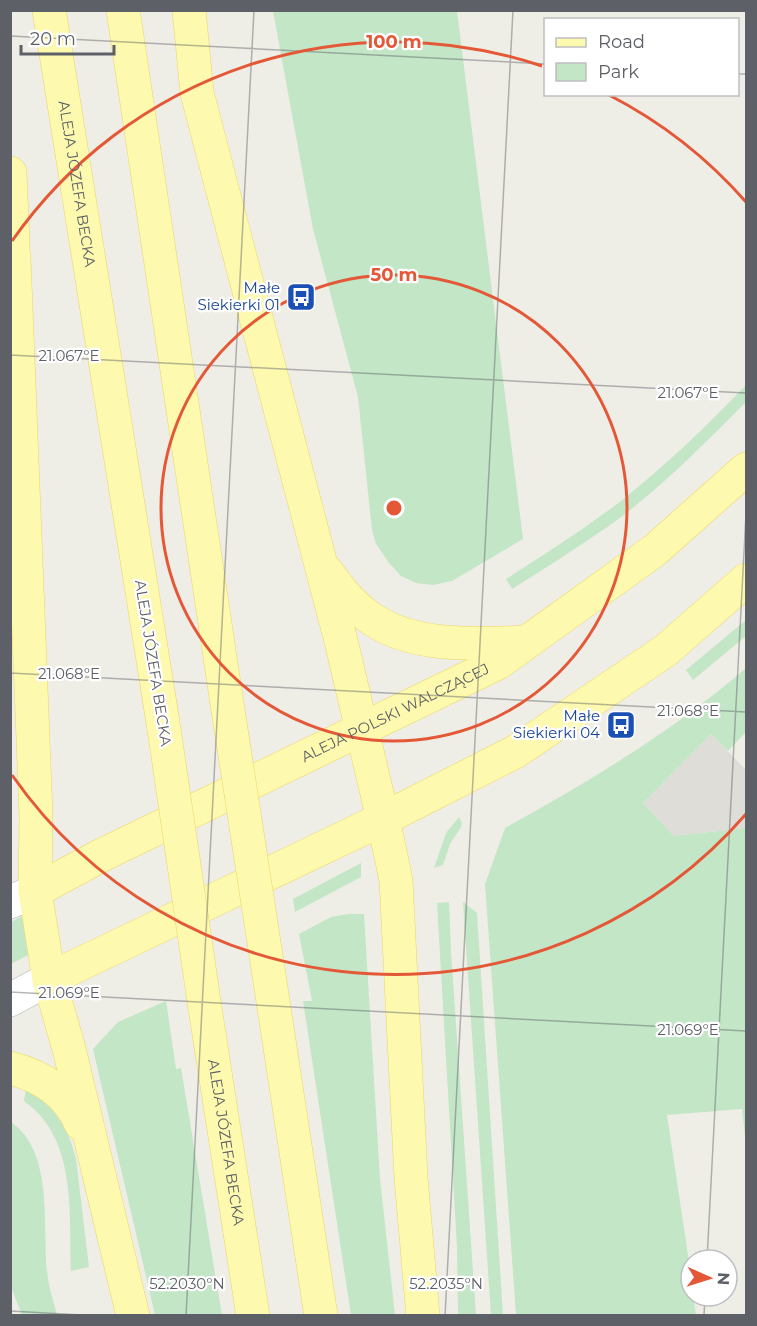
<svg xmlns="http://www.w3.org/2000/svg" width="757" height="1326" font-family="Montserrat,sans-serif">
<rect width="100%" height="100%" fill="#efeee6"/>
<path fill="#deddd8" d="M 711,734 L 746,770 L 746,826 L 744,828 L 674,836 L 643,803 Z"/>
<g fill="#c3e6c7">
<path d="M 273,11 L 457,11 L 523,539 L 452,581 L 433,585 L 416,583 L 401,576 L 389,563 L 376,544 L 372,530 L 358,397 L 313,229 Z"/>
<path d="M 746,385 L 746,402 C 704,444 661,488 613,523 C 580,546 546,568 512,589 L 506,579 C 545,554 584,529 621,501 C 666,465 707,426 746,385 Z"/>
<path d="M 746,620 L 746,636 L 693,680 L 686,670 Z"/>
<path d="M 746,668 L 746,732 L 728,751 L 711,734 L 643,803 L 674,836 L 744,828 L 746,826 L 746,1147 L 742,1109 L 667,1115 L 691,1275 L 691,1296 L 693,1296 L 696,1315 L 516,1315 L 485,884 L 505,828 C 590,781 673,731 746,668 Z"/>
<path d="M 459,817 L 462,823 L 461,827 L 450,844 L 443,865 L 434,868 L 446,833 Z"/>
<path d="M 361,863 L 361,877 L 295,912 L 293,899 Z"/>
<path d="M 449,902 L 451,951 L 476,1315 L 458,1315 L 457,1248 L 437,903 Z"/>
<path d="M 463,902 L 477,913 L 503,1315 L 491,1315 Z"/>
<path d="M 348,914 L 364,914 L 380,1179 L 395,1315 L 351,1315 L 303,1001 L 312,1001 L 299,934 L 331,917 Z"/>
<path d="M 22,916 L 28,955 L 11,964 L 11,922 Z"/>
<path d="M 166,1001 L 176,1069 L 181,1068 L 222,1315 L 155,1315 L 93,1049 L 118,1022 Z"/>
<path d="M 26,1090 C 56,1107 67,1125 76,1159 L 89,1267 L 71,1271 C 69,1215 77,1138 25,1102 L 24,1100 Z"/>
<path d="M 11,1122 C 56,1153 41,1231 48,1279 C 50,1291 54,1304 57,1315 L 22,1315 L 11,1287 Z"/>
</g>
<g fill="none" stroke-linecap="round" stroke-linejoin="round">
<g stroke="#b6b7bc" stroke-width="34">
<g id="minor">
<path d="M 10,902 L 35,891"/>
<path d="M 10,1000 L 49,979"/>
</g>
</g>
<g stroke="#edd661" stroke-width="34">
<g id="major">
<path id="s1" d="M 49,10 L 164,729"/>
<path d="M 123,10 L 226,697"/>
<path d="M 189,10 L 197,93 L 341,641 L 383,819 L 396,880 L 411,1178 L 423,1316"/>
<path d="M 10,173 L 13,242"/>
<path d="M 10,223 L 14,258 L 36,815 L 35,891 L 49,979 L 69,1049 L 133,1316"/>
<path d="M 326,571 C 338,587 350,603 366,615 C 411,649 474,644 527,642"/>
<path id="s2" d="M 35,891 L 102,855 L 498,663 L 655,550 L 746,469"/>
<path d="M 269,975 L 321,1316"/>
<path d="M 49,979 L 383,819 L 515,752 L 665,651 L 746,580"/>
<path id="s3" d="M 205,1008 L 253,1316"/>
<path d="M 10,1068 C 42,1076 68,1093 81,1124"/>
</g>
</g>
<use href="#minor" stroke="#fff" stroke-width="33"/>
<use href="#major" stroke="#fdf9ae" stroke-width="33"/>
<g stroke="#edd661" stroke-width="34" stroke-linecap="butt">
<g id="major-bridge">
<path d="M 226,697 L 269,975"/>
<path d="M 164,729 L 205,1008"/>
</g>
</g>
<use href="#major-bridge" stroke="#fdf9ae" stroke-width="33"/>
</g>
<path fill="none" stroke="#5d6066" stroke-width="1.5" stroke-opacity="0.45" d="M 10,36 L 546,64M 738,74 L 746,74M 10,355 L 746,393M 10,673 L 746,712M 10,992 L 746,1031M 707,1260 L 746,514M 10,1311 L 100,1316M 186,1316 L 254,10M 445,1316 L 513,10M 704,1316 L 705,1296"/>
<g fill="none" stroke="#e45837" stroke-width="3">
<circle cx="394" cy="508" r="233"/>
<path d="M746 814A466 466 0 0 1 12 775M12 241A466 466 0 0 1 542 66M609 95A466 466 0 0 1 746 202"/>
</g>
<defs>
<g id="bus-square" transform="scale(1.5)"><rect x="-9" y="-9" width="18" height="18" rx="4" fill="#1a4fb4" stroke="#fff"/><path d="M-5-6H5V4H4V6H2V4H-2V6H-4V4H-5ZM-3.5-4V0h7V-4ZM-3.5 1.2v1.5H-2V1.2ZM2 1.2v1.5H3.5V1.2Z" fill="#fff"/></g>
</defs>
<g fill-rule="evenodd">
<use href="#bus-square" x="301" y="297"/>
<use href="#bus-square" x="621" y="725"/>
</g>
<g text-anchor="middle" stroke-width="4.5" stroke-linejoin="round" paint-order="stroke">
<g font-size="15" fill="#5d6066" stroke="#fff">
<text dy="5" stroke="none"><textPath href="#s1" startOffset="176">ALEJA JÓZEFA BECKA</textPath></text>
<text transform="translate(153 663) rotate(81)" y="5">ALEJA JÓZEFA BECKA</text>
<text dy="5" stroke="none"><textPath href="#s2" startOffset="402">ALEJA POLSKI WALCZĄCEJ</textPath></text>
<text dy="5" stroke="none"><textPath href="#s3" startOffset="136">ALEJA JÓZEFA BECKA</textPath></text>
</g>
<g font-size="15" fill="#164399" stroke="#fff" text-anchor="end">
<text x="280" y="293">Małe<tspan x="280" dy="17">Siekierki 01</tspan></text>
<text x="600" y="721">Małe<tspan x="600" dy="17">Siekierki 04</tspan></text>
</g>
</g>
<g font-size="15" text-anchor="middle" fill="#5d6066" stroke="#fff" stroke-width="4.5" stroke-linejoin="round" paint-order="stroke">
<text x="69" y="361">21.067°E</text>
<text x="688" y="398">21.067°E</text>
<text x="69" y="679">21.068°E</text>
<text x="688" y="716">21.068°E</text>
<text x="69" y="998">21.069°E</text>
<text x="688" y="1035">21.069°E</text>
<text x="187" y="1289">52.2030°N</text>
<text x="446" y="1289">52.2035°N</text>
</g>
<circle cx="394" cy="508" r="9" fill="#e45837" stroke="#fff" stroke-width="3"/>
<g font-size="18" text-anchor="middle" font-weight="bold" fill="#e45837" stroke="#fff" stroke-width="4.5" stroke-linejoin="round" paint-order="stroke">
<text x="394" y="48">100 m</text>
<text x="394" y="281">50 m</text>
</g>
<rect width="757" height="1326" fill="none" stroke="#5d6066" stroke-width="24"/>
<rect x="544" y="18" width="195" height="78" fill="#ffffff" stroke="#bebfc2" stroke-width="1.5"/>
<rect x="556" y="38" width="30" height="9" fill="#fdf9ae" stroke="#bebfc2" stroke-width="1.5"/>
<text x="598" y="48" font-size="18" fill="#5d6066">Road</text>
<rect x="556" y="63" width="30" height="18" fill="#c3e6c7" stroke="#bebfc2" stroke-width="1.5"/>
<text x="598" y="78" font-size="18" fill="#5d6066">Park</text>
<g transform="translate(709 1278) rotate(93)"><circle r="28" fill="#ffffff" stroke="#bebfc2" stroke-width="1.5"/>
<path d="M0-4.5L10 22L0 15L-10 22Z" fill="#e45837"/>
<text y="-9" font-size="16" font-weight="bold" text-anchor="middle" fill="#5d6066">N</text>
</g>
<path d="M21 45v9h93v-9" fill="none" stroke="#5d6066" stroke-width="3"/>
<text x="30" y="45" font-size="18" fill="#5d6066" stroke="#ffffff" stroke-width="4.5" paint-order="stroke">20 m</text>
</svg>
